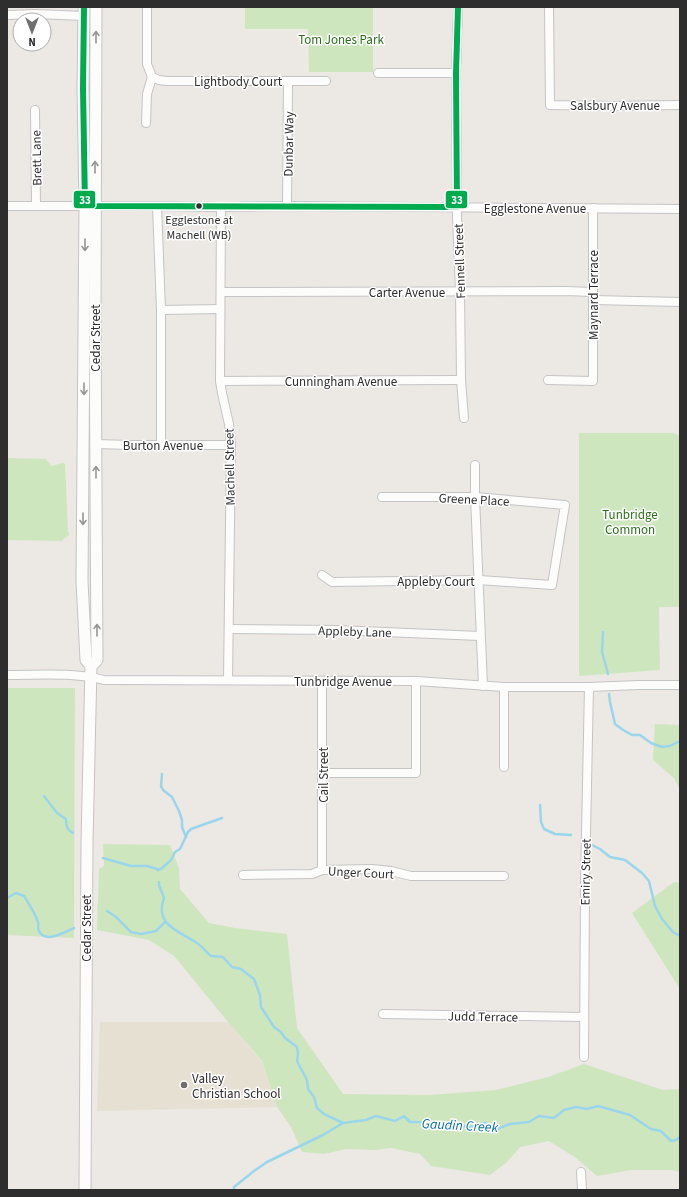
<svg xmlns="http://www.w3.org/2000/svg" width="687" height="1197" font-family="'Source Sans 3',sans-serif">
<rect width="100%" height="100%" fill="#ece8e4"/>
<path fill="#e6e0d3" d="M 100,1022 L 228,1022 L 262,1062 L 277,1107 L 97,1111 Z"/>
<g fill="#cee6be">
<path d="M 245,7 L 373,7 L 373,72 L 309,72 L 308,29 L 245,29 Z"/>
<path d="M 579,433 L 673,433 L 680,436 L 680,607 L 659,607 L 660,670 L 579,676 Z"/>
<path d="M 7,458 L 46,459 L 51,466 L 63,463 L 65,464 L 68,532 L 69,533 L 69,535 L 61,541 L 7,540 Z"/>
<path d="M 7,688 L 75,688 L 74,938 L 7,935 Z"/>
<path d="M 655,724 L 680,725 L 680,789 L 674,778 L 653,760 Z"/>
<path d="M 103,844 L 170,845 L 179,868 L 180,889 L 209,923 L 235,928 L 287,934 L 297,1028 L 343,1094 L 429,1095 L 496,1090 L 548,1077 L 584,1064 L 663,1090 L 680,1089 L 680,1172 L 672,1170 L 631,1170 L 597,1176 L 576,1158 L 549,1141 L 520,1147 L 507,1162 L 490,1175 L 431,1166 L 420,1154 L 391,1148 L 375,1150 L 346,1149 L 324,1154 L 302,1152 L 291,1127 L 277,1107 L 262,1061 L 228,1022 L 174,956 L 149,940 L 97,930 L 99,869 L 104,866 Z"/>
<path d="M 674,882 L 680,883 L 680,989 L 632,913 Z"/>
</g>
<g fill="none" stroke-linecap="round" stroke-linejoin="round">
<g stroke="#99d6ec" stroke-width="2.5">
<path d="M 603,632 L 602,652 L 608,674"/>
<path d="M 609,694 L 610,702 L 615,724 L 623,730 L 632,735 L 640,735 L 651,743 L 662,747 L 670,746 L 680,741"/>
<path d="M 162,774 L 161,786 L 163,790 L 172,797 L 179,811 L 182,820 L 182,827 L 186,837"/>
<path d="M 44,796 L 57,813 L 66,819 C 66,826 67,830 73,833"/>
<path d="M 540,805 L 541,822 L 544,829 L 555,834 L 571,835"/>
<path d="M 592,845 L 600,849 L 610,857 L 625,860 L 642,873 L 649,881 L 655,906 L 662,919 L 673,932 L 680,936"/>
<path d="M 103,858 L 131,866 L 147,866 L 157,869 L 158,870"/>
<path d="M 158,870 L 161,869 L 171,860 L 175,852 L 180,849 L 188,832 L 191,829 L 222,818"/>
<path d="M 159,882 L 159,885 L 164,898 C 154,925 179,931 197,943 C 202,946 206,952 211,956 L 223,957 L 232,967 L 241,969 L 254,979 L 260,995 L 261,1007 L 274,1027 L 281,1032 L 285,1038 L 297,1047 L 298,1054 L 297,1061 L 299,1065 L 307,1080 L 308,1089 L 314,1097 L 317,1108 L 324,1114 L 343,1123 L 366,1120 L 376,1116 L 395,1121 L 404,1116 L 410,1122 L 418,1122 L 442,1126 L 454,1124 L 469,1127 L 485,1123 L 497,1129 L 510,1124 L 529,1122 L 539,1116 L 554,1118 L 564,1110 L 576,1107 L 587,1109 L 598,1106 L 630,1115 L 651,1129 L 661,1131 L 671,1141 L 676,1140 L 680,1137"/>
<path d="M 7,898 L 16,893 L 24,896 C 29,904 35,913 38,922 C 39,925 37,928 39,931 C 45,944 65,932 74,928"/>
<path d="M 107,911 L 116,917 L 131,932 L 141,934 L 156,931 L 165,922"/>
<path d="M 234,1190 L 234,1187 L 254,1171 L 267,1162 L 323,1135 L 343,1123"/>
</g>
<g stroke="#c5c4c5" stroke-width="10">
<g id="street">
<path d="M 458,7 L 456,73 L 457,216 L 460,292 L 461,380 L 464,418"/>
<path d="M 549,7 L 550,105 L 612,106 L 680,105"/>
<path d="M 7,15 L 36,14 L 84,16"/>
<path d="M 378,73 L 456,73"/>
<path d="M 152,77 L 159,80 L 167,81 L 326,81"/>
<path d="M 35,110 L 36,206"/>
<path d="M 146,123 L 147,94 L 152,77 L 147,64 L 147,7"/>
<path d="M 7,206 L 157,206 L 221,207 L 287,206 L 680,209"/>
<path d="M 157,206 L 161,310 L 161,445"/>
<path d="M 287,206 L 288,81"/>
<path d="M 221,207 L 220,381 L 222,393 L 229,424 L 231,445 L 228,680"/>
<path d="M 221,292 L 566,291 L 592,292"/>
<path d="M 593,300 L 680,302"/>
<path d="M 161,310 L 220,309"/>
<path d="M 548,380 L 593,381 L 593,208"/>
<path d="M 220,381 L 461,380"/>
<path d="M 96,444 L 131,445 L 231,445"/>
<path d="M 475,465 L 475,497 L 483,686"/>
<path d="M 322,575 L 332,582 L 479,580 L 552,585 L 565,505 L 475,497 L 382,497"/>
<path d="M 229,629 L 337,630 L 480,636"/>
<path d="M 7,675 C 39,675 73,672 104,680 L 416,681 L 504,687 L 589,687 L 639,685 L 680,685"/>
<path d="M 322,681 L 322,870"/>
<path d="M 504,687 L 504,767"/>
<path d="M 323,773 L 416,773 L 416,681"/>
<path d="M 243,875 L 312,874 L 322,870 L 372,869 L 391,871 L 411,876 L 504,876"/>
<path d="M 383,1014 L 584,1017"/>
<path d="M 584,1057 L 585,882 L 589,687"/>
<path d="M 581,1172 L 582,1190"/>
</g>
</g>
<g stroke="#c5c4c5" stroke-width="13">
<g id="secondary">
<path d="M 84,7 L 83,88 L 85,206 L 82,581 L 86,660 L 91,666"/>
<path d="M 85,1190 L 87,843 L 91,666 L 97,660 L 95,317 L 96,7"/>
</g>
</g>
<use href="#street" stroke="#fcfcfb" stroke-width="8"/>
<use href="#secondary" stroke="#fcfcfb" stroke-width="11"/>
<g stroke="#fff" stroke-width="9">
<path id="bus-1" d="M 84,7 L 83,88 L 85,206 C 209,207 333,206 457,207 L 456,73 L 458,7"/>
</g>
<use href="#bus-1" stroke="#00aa4f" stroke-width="6"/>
</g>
<defs><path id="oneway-shaft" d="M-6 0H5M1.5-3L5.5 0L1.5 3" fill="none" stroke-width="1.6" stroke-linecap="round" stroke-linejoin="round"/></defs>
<g stroke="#959594">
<use href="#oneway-shaft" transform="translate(96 37) rotate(-90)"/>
<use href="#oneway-shaft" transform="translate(95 167) rotate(-90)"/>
<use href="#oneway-shaft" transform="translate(85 245) rotate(90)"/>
<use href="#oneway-shaft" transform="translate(84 389) rotate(90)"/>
<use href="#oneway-shaft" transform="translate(96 472) rotate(-90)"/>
<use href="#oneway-shaft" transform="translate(83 519) rotate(90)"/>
<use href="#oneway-shaft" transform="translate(97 630) rotate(-90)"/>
</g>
<circle fill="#2e2e2e" stroke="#fff" stroke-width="1.5" cx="199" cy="206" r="3.5"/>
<circle fill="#706f6e" stroke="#fff" stroke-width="1.5" cx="184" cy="1085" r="4"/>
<g text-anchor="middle" stroke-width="3" stroke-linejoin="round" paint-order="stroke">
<g font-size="12" fill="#2e2e2e" stroke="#fff">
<text x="199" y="224">Egglestone at<tspan x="199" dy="15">Machell (WB)</tspan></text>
</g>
<g font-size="13" fill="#2c6e1b" stroke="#fff">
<text x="341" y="44">Tom Jones Park</text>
<text x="630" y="519">Tunbridge<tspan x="630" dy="15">Common</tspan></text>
</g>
<g font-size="13" fill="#2e2e2e" stroke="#fff">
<text x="238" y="86">Lightbody Court</text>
<text x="615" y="110">Salsbury Avenue</text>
<text transform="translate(288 144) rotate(-89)" y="5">Dunbar Way</text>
<text transform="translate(36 158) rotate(-91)" y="5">Brett Lane</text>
<text x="535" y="213">Egglestone Avenue</text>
<text transform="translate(459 261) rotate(-92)" y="5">Fennell Street</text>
<text x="407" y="297">Carter Avenue</text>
<text transform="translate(593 295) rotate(-90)" y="5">Maynard Terrace</text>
<text transform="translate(95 338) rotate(-90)" y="5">Cedar Street</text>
<text x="341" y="386">Cunningham Avenue</text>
<text x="163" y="450">Burton Avenue</text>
<text transform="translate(229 467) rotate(-91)" y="5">Machell Street</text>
<text transform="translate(474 499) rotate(3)" y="5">Greene Place</text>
<text x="436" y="586">Appleby Court</text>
<text transform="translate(355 631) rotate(2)" y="5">Appleby Lane</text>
<text x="343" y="686">Tunbridge Avenue</text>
<text transform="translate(323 775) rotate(-90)" y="5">Cail Street</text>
<text transform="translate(361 872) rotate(3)" y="5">Unger Court</text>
<text transform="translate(585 872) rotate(-89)" y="5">Emiry Street</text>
<text transform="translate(86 928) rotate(-90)" y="5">Cedar Street</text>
<text transform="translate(483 1016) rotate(1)" y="5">Judd Terrace</text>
</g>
<g font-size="13" fill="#2e2e2e" stroke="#fff" text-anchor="start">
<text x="192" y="1083">Valley<tspan x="192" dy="15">Christian School</tspan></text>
</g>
<g font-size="14" font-style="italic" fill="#0d6fa3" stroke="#fff">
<text transform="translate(460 1125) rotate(3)" y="5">Gaudin Creek</text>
</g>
</g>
<g stroke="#fff" stroke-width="1.5">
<rect x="445" y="190" width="23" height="19" rx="4" fill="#00aa4f"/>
<rect x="73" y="190" width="23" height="19" rx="4" fill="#00aa4f"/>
</g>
<g font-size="11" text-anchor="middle" font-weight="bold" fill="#fff">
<text x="457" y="204">33</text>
<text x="85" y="204">33</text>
</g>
<rect width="687" height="1197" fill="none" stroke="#2e2e2e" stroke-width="16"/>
<g transform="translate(32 32) rotate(180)"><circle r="19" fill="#ffffff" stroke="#ababab"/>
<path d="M0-3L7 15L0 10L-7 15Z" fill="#706f6e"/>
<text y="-6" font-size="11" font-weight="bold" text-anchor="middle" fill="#2e2e2e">N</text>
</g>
</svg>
